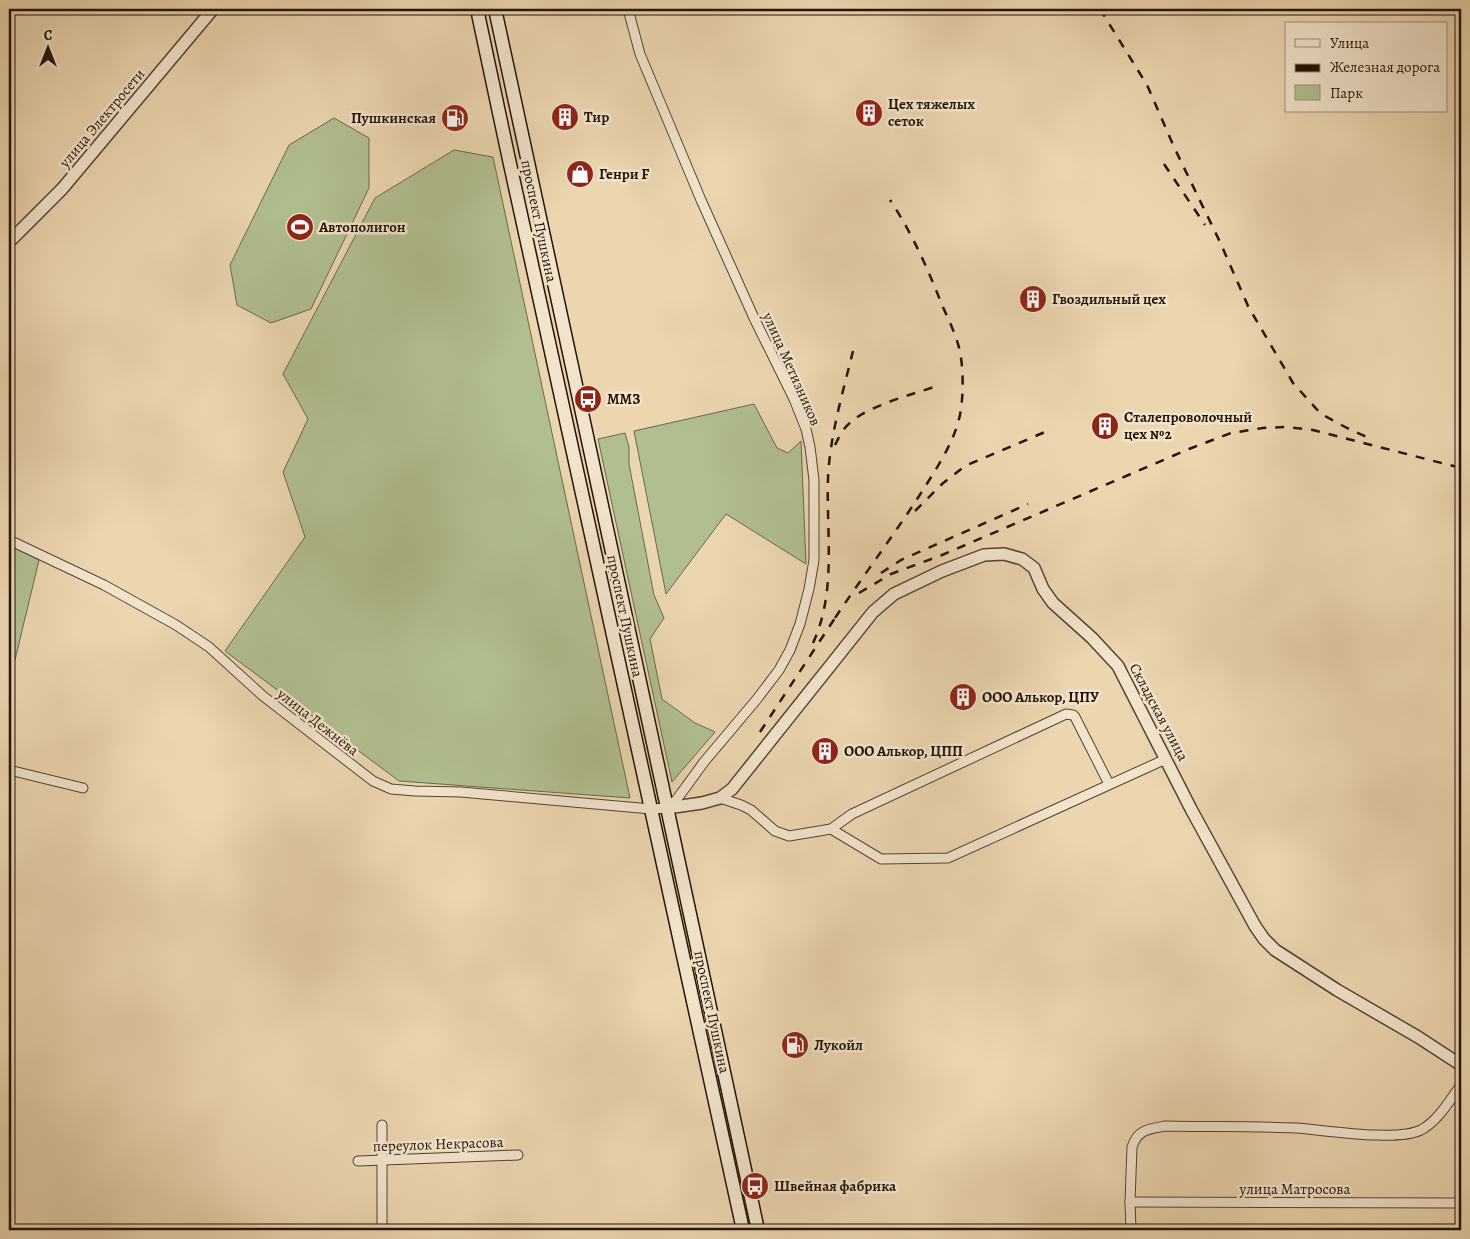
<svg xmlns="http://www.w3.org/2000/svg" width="1470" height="1239" font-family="Alegreya,serif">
<rect width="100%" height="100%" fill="#ebd6b0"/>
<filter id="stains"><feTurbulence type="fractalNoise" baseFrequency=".004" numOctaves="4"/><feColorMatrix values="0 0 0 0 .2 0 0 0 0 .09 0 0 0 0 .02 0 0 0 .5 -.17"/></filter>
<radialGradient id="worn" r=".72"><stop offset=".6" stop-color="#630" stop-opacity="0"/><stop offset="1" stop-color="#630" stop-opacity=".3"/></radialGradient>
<g fill="#b1bf90" stroke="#6a684b">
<path d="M 334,118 L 369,138 L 369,188 L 311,309 L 271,323 L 237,305 L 230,265 L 289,145 Z"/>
<path d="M 454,150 L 493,157 L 630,798 L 399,781 L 225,651 L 305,537 L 283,472 L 308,419 L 283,374 L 375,198 Z"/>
<path d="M 754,404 L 777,448 L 788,453 L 801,441 L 806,564 L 726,514 L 666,594 L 634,431 Z"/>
<path d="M 625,433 L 629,447 L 629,464 L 654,595 L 664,618 L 650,639 L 662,699 L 695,723 L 715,732 L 672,782 L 598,439 Z"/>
<path d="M 9,545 L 39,560 L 15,660 L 9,658 Z"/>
</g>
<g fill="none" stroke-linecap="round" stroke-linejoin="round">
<g stroke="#564330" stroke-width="11">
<g id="minor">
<path d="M 9,540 L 104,585 L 176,625 L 209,647 L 263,696 L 373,781 L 391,789 L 415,791 L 461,792 L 651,809 L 667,808 L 677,799 L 704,762 L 757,699 L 779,670 L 790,650 L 800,624 L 809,589 L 814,560 L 814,480 L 810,447 L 806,429 L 794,399 L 754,318 L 701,200 L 640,54 L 628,9"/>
<path d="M 9,770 L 83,788"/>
<path d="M 720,798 L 741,805 L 751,810 L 775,831 L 789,836 L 831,829 L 852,814 L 1066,714 L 1073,715 L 1075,717 L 1109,784"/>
<path d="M 831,829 L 881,859 L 948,858 L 1166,759"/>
<path d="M 358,1161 L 518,1155"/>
<path d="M 1130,1202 L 1461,1203"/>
<path d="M 382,1230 L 382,1125"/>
<path d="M 1131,1230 L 1130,1202 L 1132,1147 C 1138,1129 1149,1129 1166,1126 C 1209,1127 1253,1126 1296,1128 C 1325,1130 1397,1142 1421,1130 C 1438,1121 1450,1100 1461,1085"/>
</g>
</g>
<g stroke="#564330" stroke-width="14">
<g id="tertiary">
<path d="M 9,242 L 62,189 L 213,9"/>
<path d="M 667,808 L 702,803 L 720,798 L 732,789 L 873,612 L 894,594 L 942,571 L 984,555 L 1004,554 L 1022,559 L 1034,568 L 1043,589 L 1053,603 L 1092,638 L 1118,666 L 1191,809 L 1255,926 L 1264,939 L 1275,950 L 1337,990 L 1418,1037 L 1461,1065"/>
</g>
</g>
<g stroke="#241206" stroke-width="15">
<g id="secondary">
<path d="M 477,9 L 508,155 L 743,1230"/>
<path d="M 495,9 L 758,1230"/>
</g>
</g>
<use href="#minor" stroke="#f2e4cc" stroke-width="9"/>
<use href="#tertiary" stroke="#f2e4cc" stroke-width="11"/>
<use href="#secondary" stroke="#f2e4cc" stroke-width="12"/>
<g stroke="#241206" stroke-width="2.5" stroke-dasharray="9 9" stroke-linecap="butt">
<path d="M 1100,9 L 1147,85 L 1174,147 L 1220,242 L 1248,306 L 1293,383 L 1321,414 L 1347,428 L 1369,438"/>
<path d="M 1164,164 L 1205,225"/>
<path d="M 835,445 C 839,437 844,427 851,422 C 869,406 910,395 934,387"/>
<path d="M 915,511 L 942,484 L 965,466 L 1052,429"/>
<path d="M 881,573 L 901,560 L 1028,504"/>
<path d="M 859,593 L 891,574 L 942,555 L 1189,449 L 1231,433 L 1263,428 L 1287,427 L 1313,430 L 1461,468"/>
<path d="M 835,618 C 863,576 894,535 921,493 C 935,471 953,444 959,419 C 964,401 964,362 958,344 C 954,331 948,318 942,305 C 928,269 912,233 890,200"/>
<path d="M 813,643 C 837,591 826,532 828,478 C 830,435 843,392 853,351"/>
<path d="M 760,732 L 835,618 L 840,613"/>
</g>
</g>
<defs>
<g id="building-disc" transform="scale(1.4375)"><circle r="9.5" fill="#8f2418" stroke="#f2e4cc"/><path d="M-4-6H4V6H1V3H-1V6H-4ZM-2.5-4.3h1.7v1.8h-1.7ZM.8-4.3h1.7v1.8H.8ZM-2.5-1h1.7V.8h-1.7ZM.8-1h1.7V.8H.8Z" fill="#fff"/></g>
<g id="fuel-disc" transform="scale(1.4375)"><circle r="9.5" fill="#8f2418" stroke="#f2e4cc"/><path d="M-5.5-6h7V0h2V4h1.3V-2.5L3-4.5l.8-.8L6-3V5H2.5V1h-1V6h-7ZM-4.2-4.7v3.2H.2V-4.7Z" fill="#fff"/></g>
<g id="shop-disc" transform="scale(1.4375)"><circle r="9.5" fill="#8f2418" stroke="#f2e4cc"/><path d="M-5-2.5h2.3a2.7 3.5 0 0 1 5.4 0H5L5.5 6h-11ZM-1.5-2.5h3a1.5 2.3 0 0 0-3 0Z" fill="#fff"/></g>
<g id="stadium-disc" transform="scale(1.4375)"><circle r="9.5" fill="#8f2418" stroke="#f2e4cc"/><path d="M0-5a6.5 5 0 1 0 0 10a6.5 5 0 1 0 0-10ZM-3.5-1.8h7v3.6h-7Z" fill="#fff"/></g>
<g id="bus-disc" transform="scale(1.4375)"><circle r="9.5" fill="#8f2418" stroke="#f2e4cc"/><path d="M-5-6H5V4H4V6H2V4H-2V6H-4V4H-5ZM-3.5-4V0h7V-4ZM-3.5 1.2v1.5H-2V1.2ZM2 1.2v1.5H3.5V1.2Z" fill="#fff"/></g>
</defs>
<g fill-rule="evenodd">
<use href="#building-disc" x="869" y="113"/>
<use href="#building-disc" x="565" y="117"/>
<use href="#fuel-disc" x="455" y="118"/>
<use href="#shop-disc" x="580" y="174"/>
<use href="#stadium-disc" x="300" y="227"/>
<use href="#building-disc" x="1033" y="299"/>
<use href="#bus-disc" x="588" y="399"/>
<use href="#building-disc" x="1105" y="426"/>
<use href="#building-disc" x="963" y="697"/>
<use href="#building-disc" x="825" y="751"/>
<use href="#fuel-disc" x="795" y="1045"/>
<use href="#bus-disc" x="755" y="1186"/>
</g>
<g text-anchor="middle" stroke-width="5" stroke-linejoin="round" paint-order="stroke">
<g font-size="15" font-weight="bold" fill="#241206" stroke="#f2e4cc" text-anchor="start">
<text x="888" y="109">Цех тяжелых<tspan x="888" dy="17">сеток</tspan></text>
<text x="584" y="122">Тир</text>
<text x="436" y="123" text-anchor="end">Пушкинская</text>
<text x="599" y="179">Генри F</text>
<text x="319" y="232">Автополигон</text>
<text x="1052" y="304">Гвоздильный цех</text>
<text x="607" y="404">ММЗ</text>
<text x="1124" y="422">Сталепроволочный<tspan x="1124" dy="17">цех №2</tspan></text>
<text x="982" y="702">ООО Алькор, ЦПУ</text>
<text x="844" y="756">ООО Алькор, ЦПП</text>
<text x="814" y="1050">Лукойл</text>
<text x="774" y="1191">Швейная фабрика</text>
</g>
<g font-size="15" fill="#241206" stroke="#f2e4cc">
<text transform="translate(102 118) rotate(-50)" y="5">улица Электросети</text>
<text transform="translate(539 221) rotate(78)" y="5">проспект Пушкина</text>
<text transform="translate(792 369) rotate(66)" y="5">улица Метизников</text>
<text transform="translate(625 616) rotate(78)" y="5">проспект Пушкина</text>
<text transform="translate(1159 712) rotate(62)" y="5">Складская улица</text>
<text transform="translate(318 722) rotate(38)" y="5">улица Дежнёва</text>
<text transform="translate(712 1012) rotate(78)" y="5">проспект Пушкина</text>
<text transform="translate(438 1144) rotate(-2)" y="5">переулок Некрасова</text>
<text x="1295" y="1194">улица Матросова</text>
</g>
</g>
<rect width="1470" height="1239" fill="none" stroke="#ebd6b0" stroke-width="30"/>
<rect x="10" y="10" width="1450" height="1219" fill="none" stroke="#241206" stroke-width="2.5"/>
<rect x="15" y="15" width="1440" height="1209" fill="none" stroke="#241206"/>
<rect x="1285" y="22" width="162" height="90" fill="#f2e4cc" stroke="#a0907d"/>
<rect x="1295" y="39" width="25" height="8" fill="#f2e4cc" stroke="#a0907d"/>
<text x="1330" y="48" font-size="15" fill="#241206">Улица</text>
<rect x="1295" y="64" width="25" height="8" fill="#241206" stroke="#a0907d"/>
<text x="1330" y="72" font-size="15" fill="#241206">Железная дорога</text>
<rect x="1295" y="85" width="25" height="15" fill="#b1bf90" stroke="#a0907d"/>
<text x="1330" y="98" font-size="15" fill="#241206">Парк</text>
<g transform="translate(48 48)" stroke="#f2e4cc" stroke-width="4" paint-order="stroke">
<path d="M0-4L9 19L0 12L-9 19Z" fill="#241206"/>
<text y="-8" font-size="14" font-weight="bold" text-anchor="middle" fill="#241206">С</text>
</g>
<rect width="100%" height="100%" filter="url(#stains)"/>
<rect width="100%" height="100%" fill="url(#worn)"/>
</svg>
